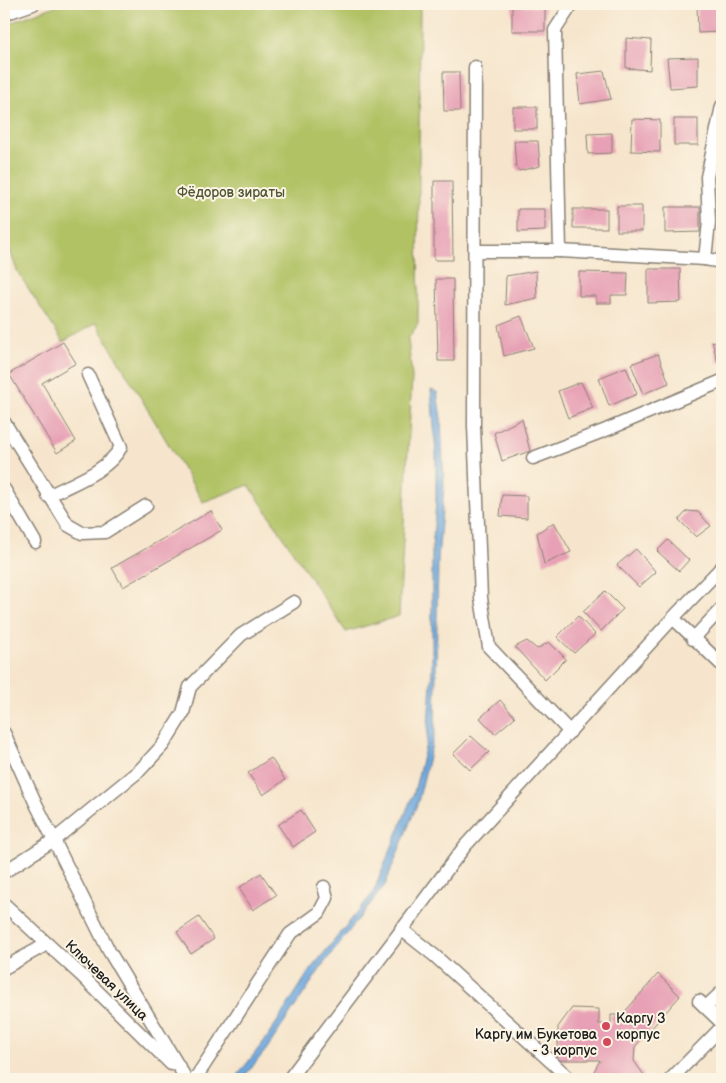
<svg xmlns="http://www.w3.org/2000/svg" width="726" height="1083" font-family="'Balsamiq Sans',sans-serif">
<rect width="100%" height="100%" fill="#fcf5e5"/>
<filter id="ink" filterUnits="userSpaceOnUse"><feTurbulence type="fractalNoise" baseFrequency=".02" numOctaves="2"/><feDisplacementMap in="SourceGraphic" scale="10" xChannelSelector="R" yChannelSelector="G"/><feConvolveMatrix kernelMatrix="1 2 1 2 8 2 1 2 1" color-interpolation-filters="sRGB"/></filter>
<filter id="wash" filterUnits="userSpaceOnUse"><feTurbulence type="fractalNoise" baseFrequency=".0096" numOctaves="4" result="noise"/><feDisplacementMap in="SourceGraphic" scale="20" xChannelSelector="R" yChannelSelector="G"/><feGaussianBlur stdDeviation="1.12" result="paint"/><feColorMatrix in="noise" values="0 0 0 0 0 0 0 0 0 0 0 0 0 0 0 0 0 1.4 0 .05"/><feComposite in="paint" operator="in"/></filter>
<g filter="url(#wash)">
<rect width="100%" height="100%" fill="#f6e5cc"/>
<path fill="#b1c265" stroke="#666f40" d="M 61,4 L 420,4 L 418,324 L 408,339 L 412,377 L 399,616 L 346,632 L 249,485 L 203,502 L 96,323 L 63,342 L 17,271 L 4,233 L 4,25 Z"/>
<path fill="#6da7dd" stroke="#44627c" d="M 431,390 L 437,392 L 441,418 L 444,486 L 438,559 L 435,732 L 418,802 L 385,885 L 325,962 L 266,1050 L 242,1079 L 235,1079 L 268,1036 L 310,970 L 373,893 L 414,792 L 427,740 L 432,670 L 432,549 L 436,502 L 436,453 Z"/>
<g id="blocks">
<g fill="#e7a0b5">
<path d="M 697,4 L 717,4 L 718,32 L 698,33 Z"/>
<path d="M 512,6 L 545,7 L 545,31 L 512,31 Z"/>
<path d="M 626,38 L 651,40 L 650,70 L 626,68 Z"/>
<path d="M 698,57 L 698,86 L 670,88 L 667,58 Z"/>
<path d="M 604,71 L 611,99 L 580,104 L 577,74 Z"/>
<path d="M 443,72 L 459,72 L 460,111 L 444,111 Z"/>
<rect x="513" y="107" width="24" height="22"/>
<path d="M 632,119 L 660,120 L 660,152 L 631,151 Z"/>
<rect x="674" y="119" width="24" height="26"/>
<path d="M 612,133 L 612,153 L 588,154 L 587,134 Z"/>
<path d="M 514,141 L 538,141 L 540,166 L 519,171 L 516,167 Z"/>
<path d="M 434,181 L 452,181 L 453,260 L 434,260 Z"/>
<rect x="617" y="206" width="25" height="25"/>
<path d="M 665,207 L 700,207 L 700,232 L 665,233 Z"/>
<path d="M 518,209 L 545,209 L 545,231 L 518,232 Z"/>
<rect x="573" y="209" width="34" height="19"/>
<path d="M 648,269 L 680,269 L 681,302 L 648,303 Z"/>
<path d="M 536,271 L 537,298 L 505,305 L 506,276 Z"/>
<path d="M 579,272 L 628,273 L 627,295 L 611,295 L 611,303 L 596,303 L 596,296 L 579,296 Z"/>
<path d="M 436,279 L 453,279 L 454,361 L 438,361 Z"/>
<path d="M 521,316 L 534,348 L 504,356 L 498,325 Z"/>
<path d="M 722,336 L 722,362 L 718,363 L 712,341 L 720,343 L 719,338 Z"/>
<path d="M 63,342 L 76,363 L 42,383 L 76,441 L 57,453 L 9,374 Z"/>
<path d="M 658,354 L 669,383 L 643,394 L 631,364 Z"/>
<path d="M 626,367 L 637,394 L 609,406 L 599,378 Z"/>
<path d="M 581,382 L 593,408 L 568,418 L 558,391 Z"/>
<path d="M 522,419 L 530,451 L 502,461 L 494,433 Z"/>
<path d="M 502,495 L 527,496 L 527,518 L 500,516 Z"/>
<path d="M 211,511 L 222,530 L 123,587 L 112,568 Z"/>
<path d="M 687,511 L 698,512 L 711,526 L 696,537 L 679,520 Z"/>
<path d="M 554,522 L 571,552 L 544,564 L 537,533 Z"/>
<path d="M 668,540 L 689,560 L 679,571 L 657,551 Z"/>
<path d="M 636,549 L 656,572 L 639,587 L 617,565 Z"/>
<path d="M 605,591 L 623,609 L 601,631 L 583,612 Z"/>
<path d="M 578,616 L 595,634 L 574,653 L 557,637 Z"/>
<path d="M 527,641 L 537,649 L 549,642 L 566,659 L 545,680 L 515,647 Z"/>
<path d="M 500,700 L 515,717 L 495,734 L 480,718 Z"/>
<path d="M 471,736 L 489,752 L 470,770 L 453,754 Z"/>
<path d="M 271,758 L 285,780 L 263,795 L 248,773 Z"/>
<path d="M 301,810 L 315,832 L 293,847 L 278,825 Z"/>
<path d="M 261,873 L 276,895 L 253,910 L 239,888 Z"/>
<path d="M 199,917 L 214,939 L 191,954 L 177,932 Z"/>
<path d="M 658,974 L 680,996 L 635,1047 L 634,1061 L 644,1075 L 641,1079 L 595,1079 L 592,1075 L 600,1060 L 558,1060 L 558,1027 L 572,1008 L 599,1009 L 599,1024 L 611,1024 L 611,1015 L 622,1015 Z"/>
</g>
</g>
</g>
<g filter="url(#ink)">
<use href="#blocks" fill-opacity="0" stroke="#898074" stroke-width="1"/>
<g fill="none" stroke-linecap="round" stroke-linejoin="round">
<g stroke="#898074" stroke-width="15">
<g id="minor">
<path d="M 572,4 L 555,30 L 560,251 L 705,259"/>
<path d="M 4,14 L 33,4"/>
<path d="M 475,67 L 474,426 L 481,598 L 489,647 L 570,732"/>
<path d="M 722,106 L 707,177 L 709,222 L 705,259 L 722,262"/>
<path d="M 476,251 L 560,251"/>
<path d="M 4,422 L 68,525 L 82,533 L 105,532 L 146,506"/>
<path d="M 533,458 L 606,430 L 722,381"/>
<path d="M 4,489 L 35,542"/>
<path d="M 48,496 C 73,483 107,472 121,447 L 88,375"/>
<path d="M 673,618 L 722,665"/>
<path d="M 693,639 L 722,608"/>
<path d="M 4,733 L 35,802 L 109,951 L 185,1077"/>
<path d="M 4,872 L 54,840 L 140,770 L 163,745 L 183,713 L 190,687 L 241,635 L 294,602"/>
<path d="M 4,904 L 81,975 L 171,1064"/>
<path d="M 401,929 L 435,956 L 570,1079"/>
<path d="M 4,968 L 47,944"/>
<path d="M 706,1007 L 722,992"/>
<path d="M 195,1079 L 290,934 L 319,913 L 327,898 L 324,887"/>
<path d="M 289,1079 L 465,846 L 673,618 L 722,567"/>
<path d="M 671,1079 L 720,1029 L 722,1023 L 699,1001"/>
</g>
</g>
<use href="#minor" stroke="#fff" stroke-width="12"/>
</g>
</g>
<g fill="#d1495b" stroke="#fcf5e5" stroke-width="2">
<circle cx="606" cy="1026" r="5"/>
<circle cx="607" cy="1042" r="5"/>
</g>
<g text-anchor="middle" stroke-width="4" stroke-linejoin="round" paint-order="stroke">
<g font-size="14" fill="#505636" stroke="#fcf5e5">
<text x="231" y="197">Фёдоров зираты</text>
</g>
<g font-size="14" fill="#1c1c1c" stroke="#fcf5e5">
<text transform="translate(107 980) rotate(44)" y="5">Ключевая улица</text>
</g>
<g font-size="14" fill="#1c1c1c" stroke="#fcf5e5" text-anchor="start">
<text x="616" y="1023">Каргу 3<tspan x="616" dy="16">корпус</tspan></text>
<text x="597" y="1039" text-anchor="end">Каргу им Букетова<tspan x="597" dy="16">- 3 корпус</tspan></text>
</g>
</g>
<rect width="726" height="1083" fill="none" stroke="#fcf5e5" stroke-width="20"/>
</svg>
